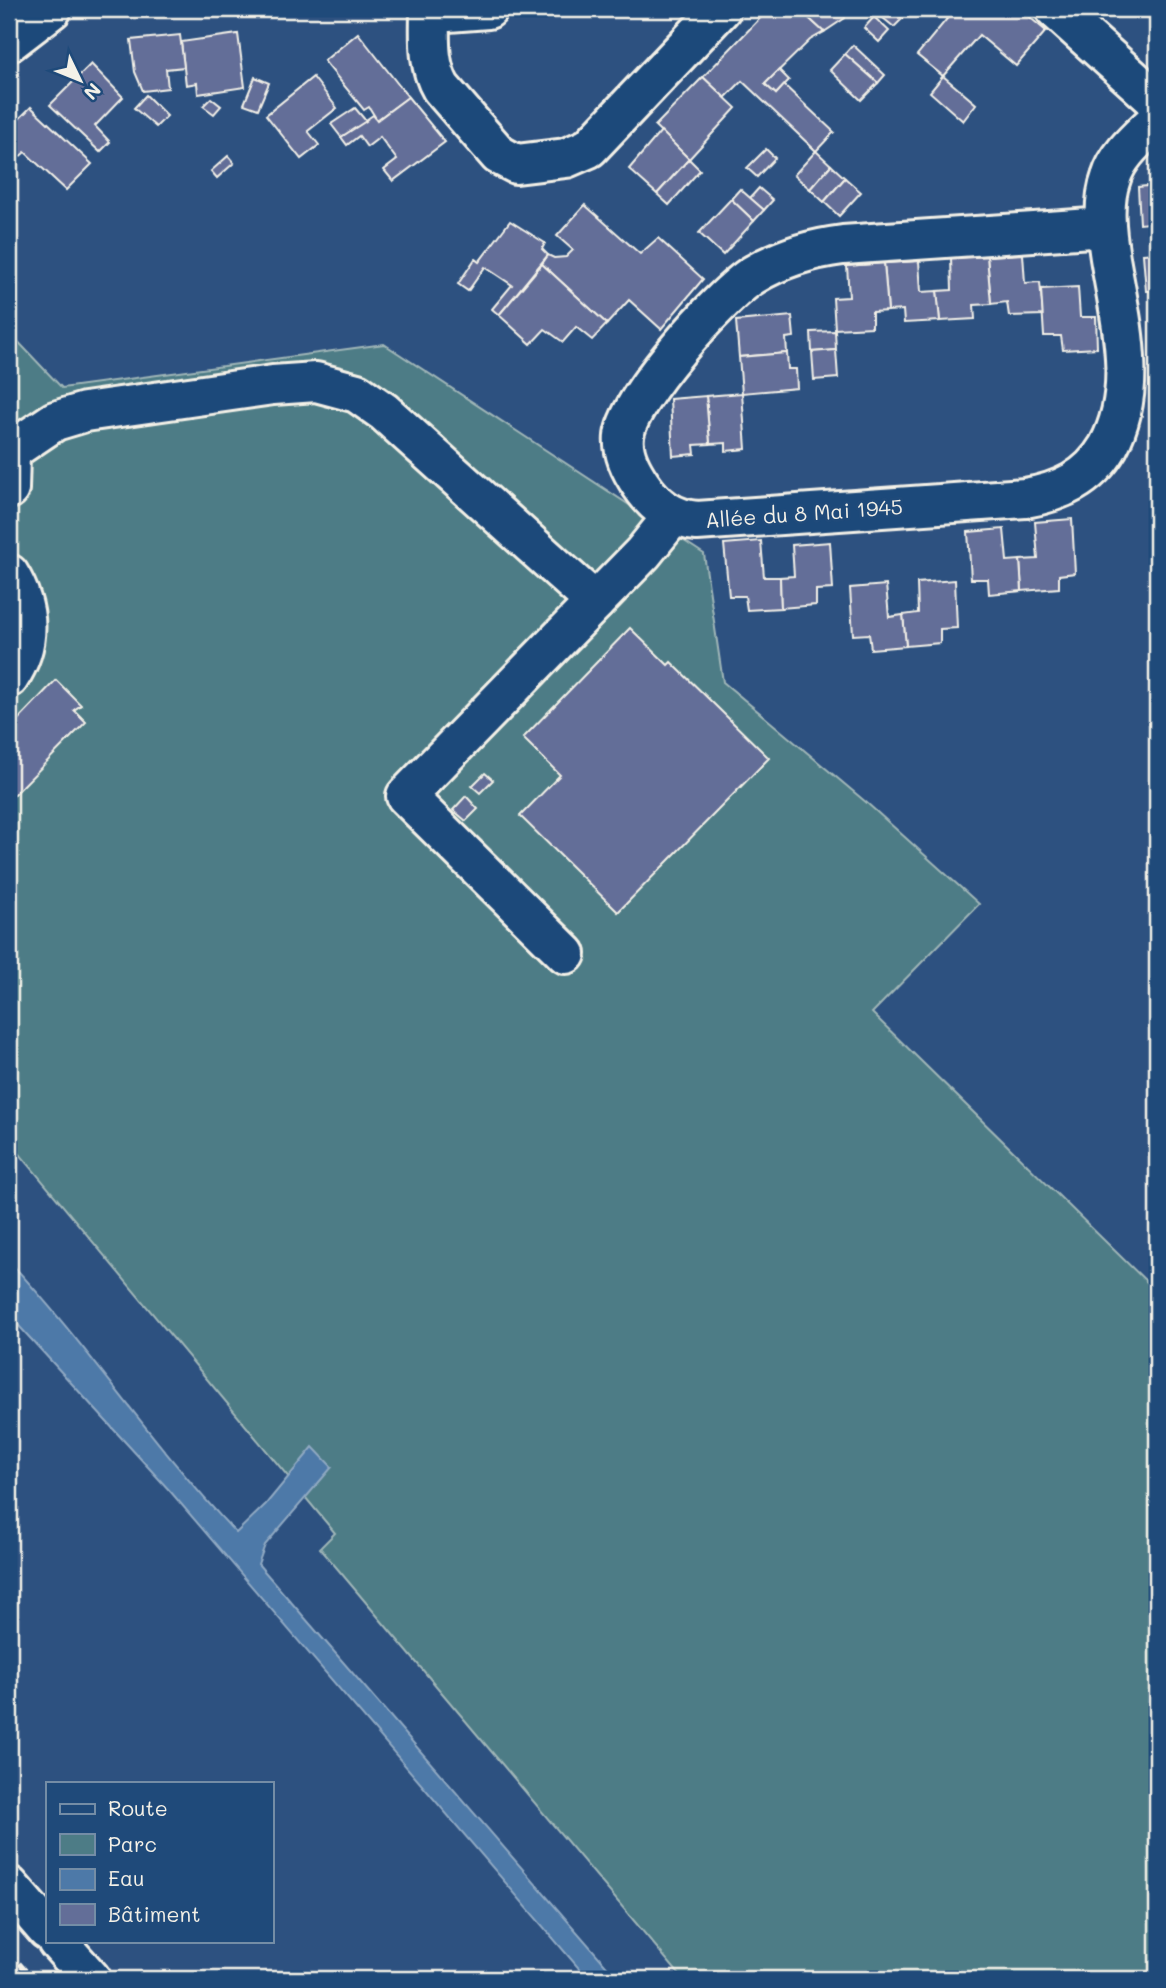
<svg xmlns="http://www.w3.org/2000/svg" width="1166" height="1988" font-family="Mali,sans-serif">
<rect width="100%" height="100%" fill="#2d5180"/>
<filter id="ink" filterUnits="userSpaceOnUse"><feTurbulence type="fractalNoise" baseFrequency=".0143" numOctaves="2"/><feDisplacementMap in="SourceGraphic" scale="14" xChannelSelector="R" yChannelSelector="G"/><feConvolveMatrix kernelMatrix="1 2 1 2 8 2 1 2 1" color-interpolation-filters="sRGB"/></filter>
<g filter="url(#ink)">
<path fill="#4d7c86" stroke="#a0b6b7" stroke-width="2" d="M 9,332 L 62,388 L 384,344 L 704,554 L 723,682 L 867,803 L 979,904 L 872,1013 L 1157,1292 L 1157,1979 L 683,1979 L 320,1548 L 335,1533 L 9,1141 Z"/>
<path fill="#4d79a8" stroke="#90a9c2" stroke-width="2" d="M 9,1261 C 90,1348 154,1447 236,1533 L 266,1504 L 313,1447 L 332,1467 L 265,1545 L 258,1564 L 618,1979 L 588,1979 L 170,1491 L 9,1315 Z"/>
<g fill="#636e98" stroke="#f4f1e8" stroke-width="2">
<path d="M 769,9 L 799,9 L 824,32 L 810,40 L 765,84 L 776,94 L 784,85 L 834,132 L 816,151 L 742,81 L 725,98 L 703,77 Z"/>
<path d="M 799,9 L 843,9 L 845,18 L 824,32 Z"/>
<path d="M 872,9 L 892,9 L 903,18 L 894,27 Z"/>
<path d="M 955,9 L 1020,9 L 1046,31 L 1016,66 L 979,35 L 943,76 L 917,55 Z"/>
<path d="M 874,17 L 889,31 L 879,42 L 864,28 Z"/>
<path d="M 358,33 L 408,97 L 377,120 L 369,107 L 364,110 L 324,61 Z"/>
<path d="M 238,34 L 245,87 L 198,94 L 197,83 L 186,85 L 181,42 Z"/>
<path d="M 180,35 L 184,67 L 166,69 L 168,88 L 143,91 L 135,72 L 131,40 Z"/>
<path d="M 853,45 L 885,75 L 878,83 L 845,54 Z"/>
<path d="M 845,54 L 878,83 L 861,100 L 830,70 Z"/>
<path d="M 91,64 L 123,97 L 95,126 L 110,142 L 100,152 L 50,105 Z"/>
<path d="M 779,70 L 789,80 L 776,94 L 765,84 Z"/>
<path d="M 943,76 L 976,104 L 963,121 L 930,92 Z"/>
<path d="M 255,77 L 269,83 L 258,109 L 244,104 Z"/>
<path d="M 313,77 L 337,108 L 308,131 L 319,145 L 301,159 L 266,115 Z"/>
<path d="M 703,77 L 736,108 L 689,159 L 655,126 Z"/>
<path d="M 146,95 L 167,116 L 156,127 L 134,108 Z"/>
<path d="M 408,97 L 445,142 L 393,181 L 384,170 L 397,160 L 380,137 L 367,147 L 359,136 L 347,145 L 341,137 L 373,115 L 377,120 Z"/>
<path d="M 211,98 L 221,106 L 214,114 L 203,106 Z"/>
<path d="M 31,107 L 92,164 L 66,190 L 25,152 L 15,161 L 9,156 L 9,129 Z"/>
<path d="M 355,108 L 366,121 L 341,137 L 331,124 Z"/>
<path d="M 661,131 L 689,159 L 657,194 L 629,169 Z"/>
<path d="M 766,149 L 775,158 L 757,177 L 747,168 Z"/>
<path d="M 816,151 L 831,165 L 810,189 L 794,175 Z"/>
<path d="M 228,156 L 234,163 L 217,178 L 211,171 Z"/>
<path d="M 689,159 L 700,170 L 669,205 L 657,194 Z"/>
<path d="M 831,165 L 845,178 L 824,202 L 810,189 Z"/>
<path d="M 845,178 L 861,192 L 839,216 L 824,202 Z"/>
<path d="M 1157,185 L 1157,222 L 1140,224 L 1138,187 Z"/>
<path d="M 759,188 L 773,200 L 764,210 L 750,198 Z"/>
<path d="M 740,189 L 764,210 L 754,221 L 731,199 Z"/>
<path d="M 731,199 L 754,221 L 723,255 L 699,233 Z"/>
<path d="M 585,205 L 640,254 L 658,238 L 703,279 L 661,329 L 629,300 L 607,324 L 542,264 L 548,255 L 554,258 L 566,257 L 573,250 L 557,236 Z"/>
<path d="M 510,221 L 545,243 L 542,249 L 548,255 L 499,315 L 492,309 L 512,285 L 485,267 L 468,291 L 458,284 L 475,259 L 479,262 Z"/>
<path d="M 1157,253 L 1157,291 L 1146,291 L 1143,254 Z"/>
<path d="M 1023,254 L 1025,283 L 1040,282 L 1043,315 L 1009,316 L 1007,302 L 991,304 L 987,256 Z"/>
<path d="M 987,256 L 991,304 L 974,305 L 975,319 L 940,321 L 937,291 L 952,290 L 951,258 Z"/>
<path d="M 919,261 L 921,292 L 937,291 L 940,321 L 904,323 L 903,310 L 888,311 L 884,263 Z"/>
<path d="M 884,263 L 888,311 L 872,312 L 872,327 L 835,329 L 833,298 L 849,297 L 847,266 Z"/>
<path d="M 542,264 L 607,324 L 592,340 L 576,327 L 563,342 L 545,329 L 531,344 L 499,315 Z"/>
<path d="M 1078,287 L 1080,317 L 1096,317 L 1097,348 L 1063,350 L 1061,336 L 1044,336 L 1041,289 Z"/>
<path d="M 792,316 L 794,337 L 786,338 L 787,353 L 739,357 L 736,321 Z"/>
<path d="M 835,331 L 836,350 L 812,352 L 811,332 Z"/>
<path d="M 836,350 L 838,378 L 814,380 L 812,352 Z"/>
<path d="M 787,353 L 788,369 L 796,369 L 797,388 L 742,393 L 739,357 Z"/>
<path d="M 742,393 L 746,449 L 726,451 L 726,443 L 710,444 L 706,396 Z"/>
<path d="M 706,396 L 710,444 L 694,445 L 695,454 L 673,456 L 670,399 Z"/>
<path d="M 1157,460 L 1157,490 L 1153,491 L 1152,461 Z"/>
<path d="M 1072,519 L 1075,573 L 1059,575 L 1059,588 L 1022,591 L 1020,560 L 1038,559 L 1035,522 Z"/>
<path d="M 1004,529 L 1007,561 L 1020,560 L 1022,591 L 989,594 L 988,579 L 971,579 L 968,532 Z"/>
<path d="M 761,541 L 764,577 L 780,577 L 781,608 L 747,610 L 745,596 L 729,596 L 724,544 Z"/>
<path d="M 830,542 L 833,589 L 816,590 L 816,605 L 781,608 L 780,577 L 794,576 L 792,545 Z"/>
<path d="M 955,580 L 957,628 L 940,629 L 940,643 L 906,646 L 903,615 L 918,613 L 917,583 Z"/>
<path d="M 886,585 L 889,617 L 903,615 L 906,646 L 871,649 L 869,634 L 853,635 L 850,588 Z"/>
<path d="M 630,628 L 668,665 L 671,662 L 769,758 L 618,912 L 520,816 L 560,775 L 523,738 Z"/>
<path d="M 56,680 L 81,705 L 74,710 L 86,722 L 9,800 L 9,729 Z"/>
<path d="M 485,773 L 493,780 L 480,793 L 472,786 Z"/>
<path d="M 466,796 L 478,809 L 466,821 L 453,810 Z"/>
</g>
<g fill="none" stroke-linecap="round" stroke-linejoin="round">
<g stroke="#f4f1e8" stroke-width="44">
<g id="minor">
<path d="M 430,9 C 430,36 427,64 441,88 L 499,155 L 516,164 L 566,158 L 589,148 L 721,9"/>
<path d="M 430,9 L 448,12 L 488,9"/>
<path d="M 1055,9 L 1157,101"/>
<path d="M 9,42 L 52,9"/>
<path d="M 1106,227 L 843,245 C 811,249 781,258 753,275 C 720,296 629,398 624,436 C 622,453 632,472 641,485 C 655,506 672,519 697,521 L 1025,498 C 1061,492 1089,479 1108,447 C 1140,389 1120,318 1110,258 C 1106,232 1102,203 1111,178 C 1118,154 1140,137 1157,120"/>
<path d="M 9,452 L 55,421 L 85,412 L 273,385 L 316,382 L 357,393 L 384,412 L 595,602"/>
<path d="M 9,489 L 10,454"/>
<path d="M 9,574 C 30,608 32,644 9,678"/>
<path d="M 566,954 L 406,796 L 643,553 L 673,516"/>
</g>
</g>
<g stroke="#f4f1e8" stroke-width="44">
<g id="major">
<path d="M 9,1886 L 47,1930"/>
<path d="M 57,1941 L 91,1979"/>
</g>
</g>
<use href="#minor" stroke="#1f4a7a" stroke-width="38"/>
<use href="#major" stroke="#1f4a7a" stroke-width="38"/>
<path stroke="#f4f1e8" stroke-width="5" stroke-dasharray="10 5" stroke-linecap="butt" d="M 9,1952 L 33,1979"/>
</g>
</g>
<g text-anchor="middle" stroke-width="6" stroke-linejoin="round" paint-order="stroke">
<g font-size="21" fill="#f4f1e8" stroke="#1f4a7a">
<text transform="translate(804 514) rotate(-4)" y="7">Allée du 8 Mai 1945</text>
</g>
</g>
<rect width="1166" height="1988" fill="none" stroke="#1f4a7a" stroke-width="35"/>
<rect x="18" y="18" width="1131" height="1953" fill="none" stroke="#f4f1e8" stroke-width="2.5" filter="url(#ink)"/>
<rect x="46" y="1782" width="228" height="161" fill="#1f4a7a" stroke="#748da6" stroke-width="2"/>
<rect x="60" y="1804" width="35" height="10" fill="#1f4a7a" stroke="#748da6" stroke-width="2"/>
<text x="108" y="1816" font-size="21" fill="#f4f1e8">Route</text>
<rect x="60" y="1834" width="35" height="21" fill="#4d7c86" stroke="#748da6" stroke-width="2"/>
<text x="108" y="1852" font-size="21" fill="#f4f1e8">Parc</text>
<rect x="60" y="1869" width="35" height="21" fill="#4d79a8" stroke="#748da6" stroke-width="2"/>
<text x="108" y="1886" font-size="21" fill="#f4f1e8">Eau</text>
<rect x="60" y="1904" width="35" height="21" fill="#636e98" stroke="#748da6" stroke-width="2"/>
<text x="108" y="1922" font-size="21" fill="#f4f1e8">Bâtiment</text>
<g transform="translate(80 80) rotate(133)" stroke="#1f4a7a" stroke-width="5" paint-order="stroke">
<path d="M0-5L12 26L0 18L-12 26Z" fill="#f4f1e8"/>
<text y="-10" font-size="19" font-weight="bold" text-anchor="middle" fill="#f4f1e8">N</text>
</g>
</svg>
